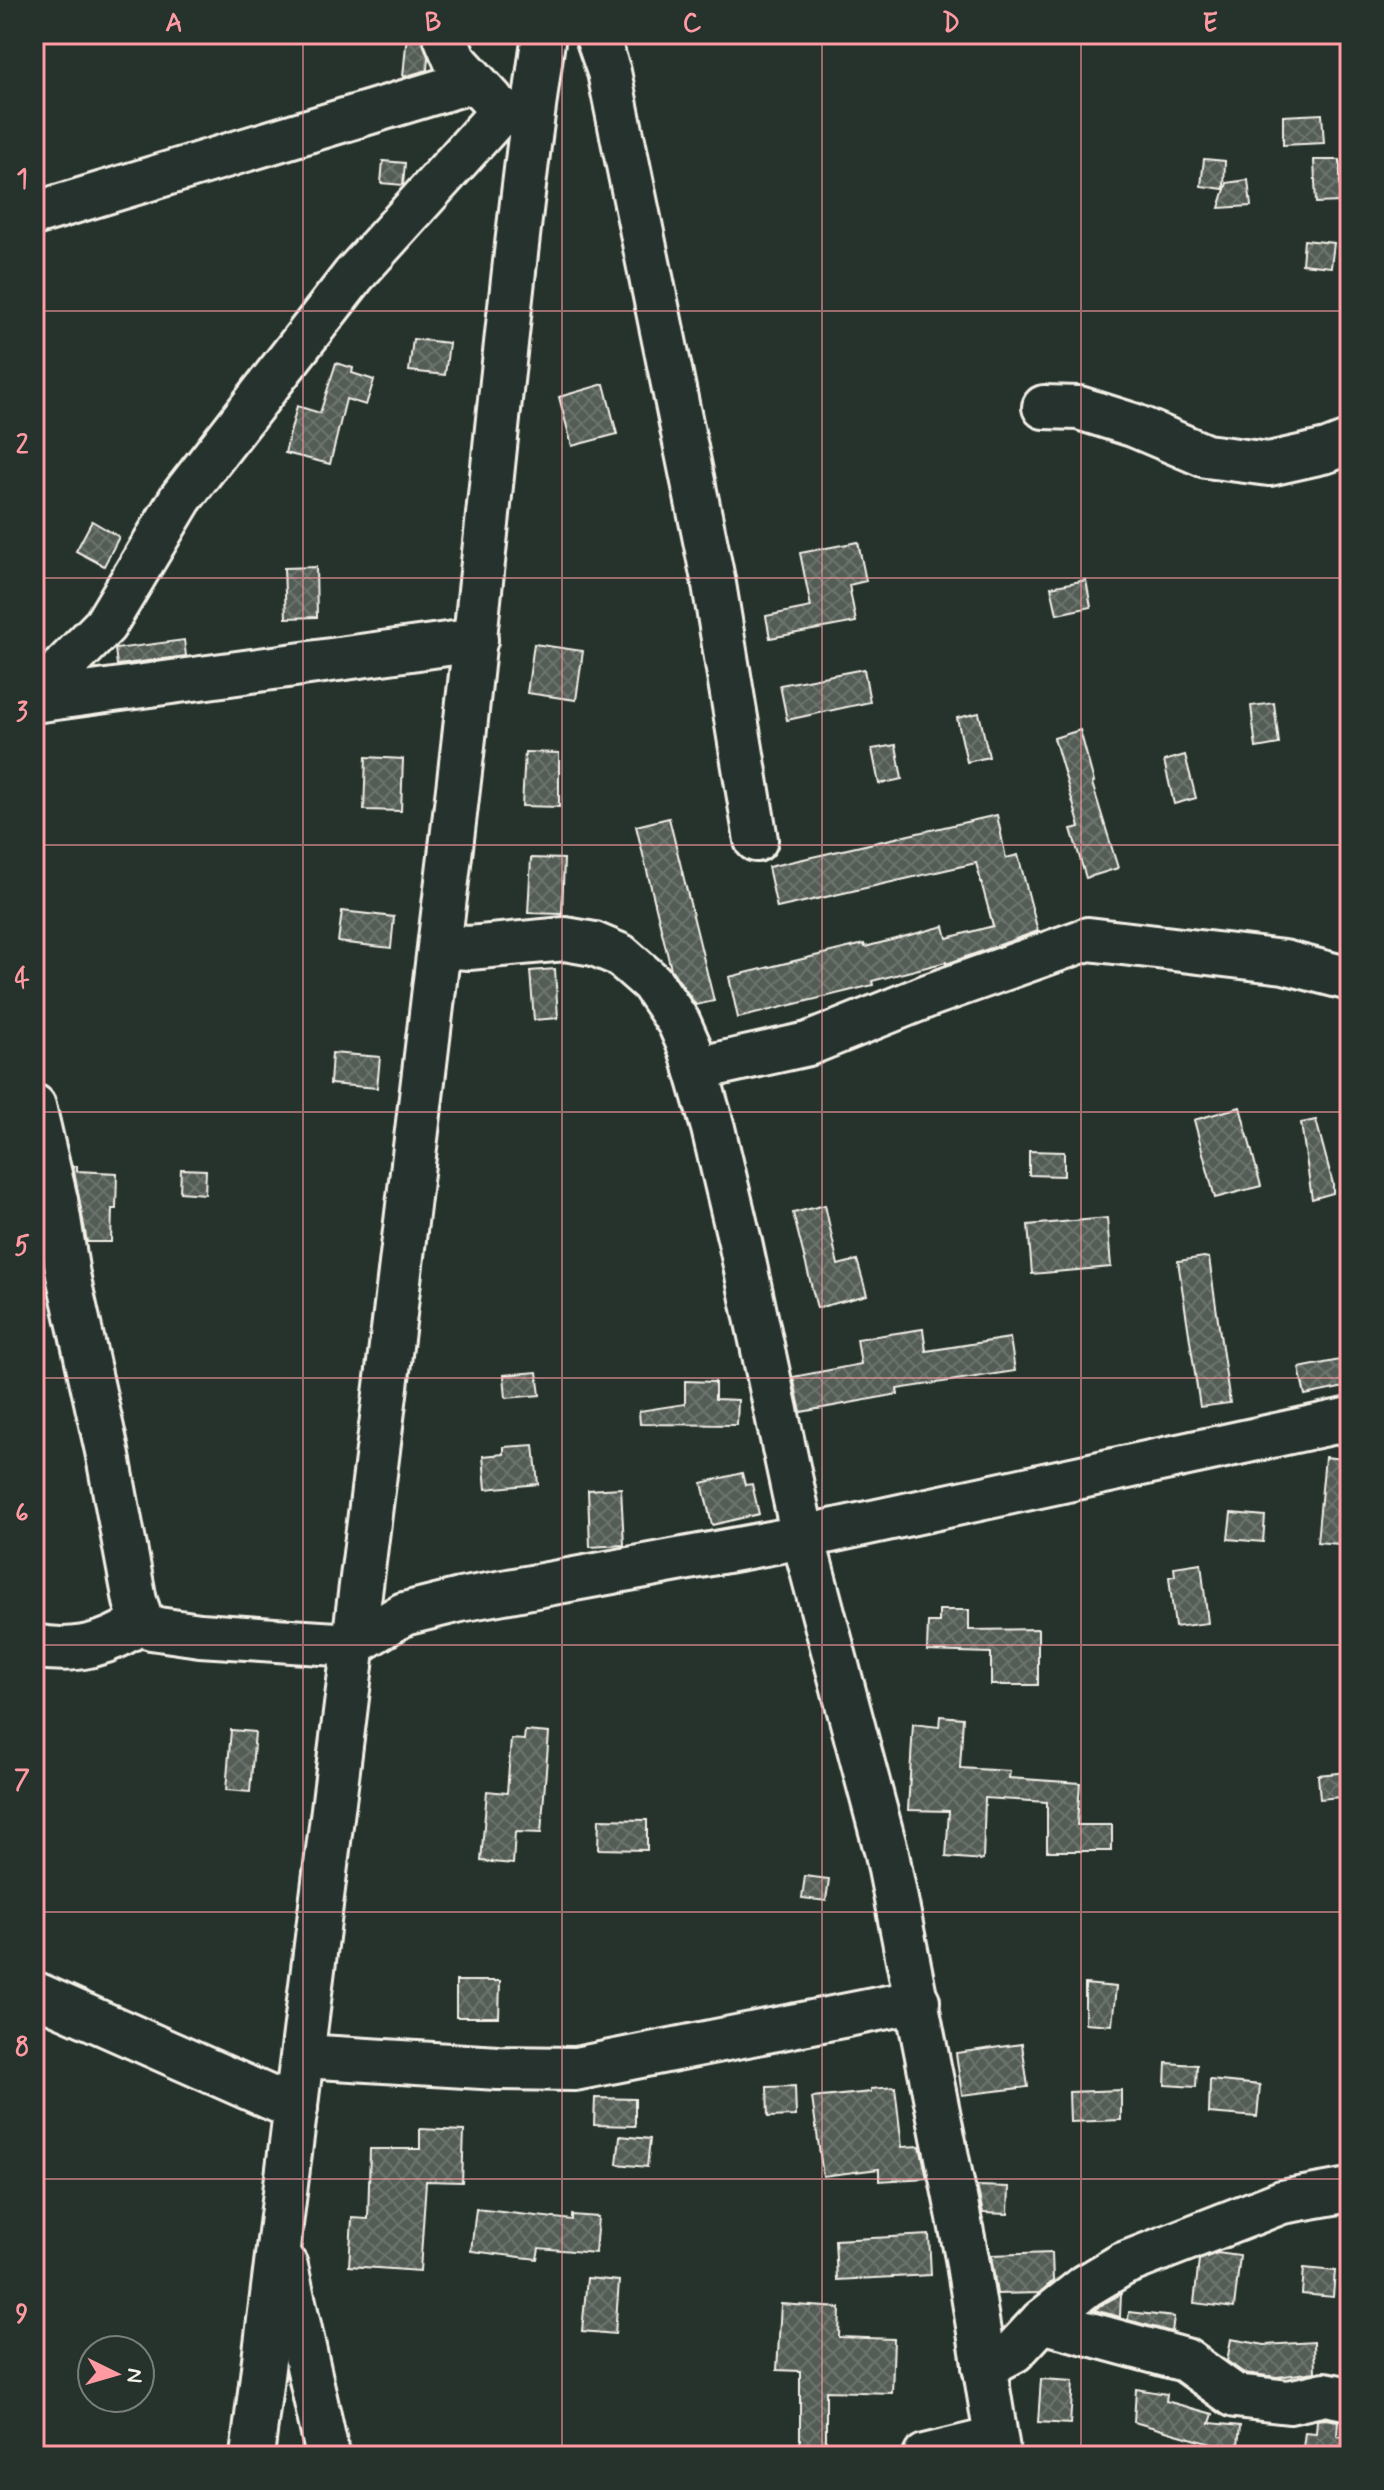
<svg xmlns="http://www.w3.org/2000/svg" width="1384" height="2490" font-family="Mynerve,sans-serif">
<defs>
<pattern id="building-cross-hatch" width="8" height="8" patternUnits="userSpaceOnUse" patternTransform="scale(2)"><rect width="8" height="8" fill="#525c55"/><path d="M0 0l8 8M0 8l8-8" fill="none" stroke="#6c746d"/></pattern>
</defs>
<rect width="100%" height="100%" fill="#26332d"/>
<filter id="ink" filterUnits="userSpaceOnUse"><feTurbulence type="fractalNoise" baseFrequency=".0125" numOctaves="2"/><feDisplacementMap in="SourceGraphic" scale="16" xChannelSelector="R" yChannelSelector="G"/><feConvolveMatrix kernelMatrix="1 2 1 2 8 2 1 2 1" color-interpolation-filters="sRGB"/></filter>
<g filter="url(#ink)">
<g fill="url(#building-cross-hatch)" stroke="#f4f1e8" stroke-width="2">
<path d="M 407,34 L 420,34 L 428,57 L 427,70 L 403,77 Z"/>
<path d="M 1322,114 L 1324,143 L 1283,145 L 1283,116 Z"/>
<path d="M 1204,159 L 1225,161 L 1224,189 L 1201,186 Z"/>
<path d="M 1314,160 L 1340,160 L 1340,202 L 1316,203 Z"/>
<path d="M 383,161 L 405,163 L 403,185 L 381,183 Z"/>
<path d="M 1248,180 L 1251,206 L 1219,208 L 1227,183 Z"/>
<path d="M 1304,240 L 1334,243 L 1331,267 L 1302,264 Z"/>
<path d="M 413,339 L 449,343 L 445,375 L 409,371 Z"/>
<path d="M 336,363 L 353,368 L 352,373 L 374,380 L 366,405 L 346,399 L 330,464 L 285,453 L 297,406 L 320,413 Z"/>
<path d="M 604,384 L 617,434 L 572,446 L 559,397 Z"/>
<path d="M 92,521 L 119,537 L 104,566 L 76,551 Z"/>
<path d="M 858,542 L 866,581 L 849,585 L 856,622 L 770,638 L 766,616 L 811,607 L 800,553 Z"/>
<path d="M 316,567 L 317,617 L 286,618 L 284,568 Z"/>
<path d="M 1086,580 L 1091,607 L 1057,614 L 1051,587 Z"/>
<path d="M 184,640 L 186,656 L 117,665 L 115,649 Z"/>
<path d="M 534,644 L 583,651 L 576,700 L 527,693 Z"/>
<path d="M 864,669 L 870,702 L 787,720 L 780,685 Z"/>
<path d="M 1274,703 L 1279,744 L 1256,748 L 1251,706 Z"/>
<path d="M 979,713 L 989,757 L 967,762 L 957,718 Z"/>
<path d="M 1080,730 L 1094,782 L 1092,783 L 1118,868 L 1086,878 L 1071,829 L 1080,827 L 1054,738 Z"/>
<path d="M 896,745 L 902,779 L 879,784 L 872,749 Z"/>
<path d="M 525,752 L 559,753 L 559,807 L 522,806 Z"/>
<path d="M 1185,755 L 1196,798 L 1174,804 L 1164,761 Z"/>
<path d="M 366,757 L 403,759 L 401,811 L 364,810 Z"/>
<path d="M 997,815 L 1006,858 L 1018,855 L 1038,931 L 946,964 L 946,962 L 872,981 L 873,985 L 738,1018 L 729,977 L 864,944 L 865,947 L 944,926 L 947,938 L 993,926 L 976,863 L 777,908 L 768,867 Z"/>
<path d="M 669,818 L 714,1001 L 696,1005 L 671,969 L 636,826 Z"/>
<path d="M 531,858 L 564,859 L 562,914 L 528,913 Z"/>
<path d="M 342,911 L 394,917 L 391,948 L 338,942 Z"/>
<path d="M 555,969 L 558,1018 L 534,1020 L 530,971 Z"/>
<path d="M 332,1053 L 380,1057 L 377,1088 L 330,1084 Z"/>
<path d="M 1240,1107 L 1261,1186 L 1215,1198 L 1194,1120 Z"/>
<path d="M 1316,1120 L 1333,1184 L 1333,1193 L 1312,1199 L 1301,1123 Z"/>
<path d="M 1029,1151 L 1064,1152 L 1064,1176 L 1029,1175 Z"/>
<path d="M 73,1166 L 77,1166 L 77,1171 L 117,1173 L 116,1209 L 112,1209 L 111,1242 L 87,1242 Z"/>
<path d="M 181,1169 L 206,1170 L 205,1194 L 180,1192 Z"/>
<path d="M 825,1205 L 838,1265 L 857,1260 L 867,1295 L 817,1308 L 793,1213 Z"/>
<path d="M 1107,1218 L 1111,1267 L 1032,1274 L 1028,1225 Z"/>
<path d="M 1204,1257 L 1209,1258 L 1230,1403 L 1200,1407 L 1178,1261 Z"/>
<path d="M 923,1329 L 926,1351 L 1010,1338 L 1015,1371 L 897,1389 L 898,1394 L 801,1412 L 793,1377 L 861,1364 L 857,1339 Z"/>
<path d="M 1350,1358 L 1350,1386 L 1305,1395 L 1299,1368 Z"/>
<path d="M 537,1372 L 540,1395 L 506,1398 L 504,1375 Z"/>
<path d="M 685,1381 L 715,1382 L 715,1399 L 738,1400 L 737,1425 L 640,1424 L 639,1411 L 685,1404 Z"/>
<path d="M 534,1445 L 538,1484 L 486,1489 L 483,1456 L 504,1454 L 504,1447 Z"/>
<path d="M 1325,1457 L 1350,1460 L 1350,1545 L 1317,1542 Z"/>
<path d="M 742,1473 L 745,1485 L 752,1484 L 759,1514 L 712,1525 L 702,1483 Z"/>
<path d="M 621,1488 L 624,1545 L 590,1547 L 588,1490 Z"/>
<path d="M 1231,1513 L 1265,1516 L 1263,1542 L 1228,1539 Z"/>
<path d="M 1201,1563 L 1208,1623 L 1175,1627 L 1169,1577 L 1175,1576 L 1174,1567 Z"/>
<path d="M 939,1610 L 969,1610 L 969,1630 L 1038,1629 L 1038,1685 L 991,1685 L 991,1653 L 927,1651 L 928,1622 L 939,1622 Z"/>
<path d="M 940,1716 L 963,1718 L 960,1768 L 1010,1771 L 1009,1778 L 1080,1783 L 1077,1825 L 1112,1825 L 1112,1851 L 1047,1851 L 1047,1802 L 985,1798 L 983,1860 L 946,1857 L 949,1811 L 908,1810 L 913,1724 L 939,1727 Z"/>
<path d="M 231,1730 L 255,1732 L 250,1792 L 226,1790 Z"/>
<path d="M 525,1731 L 549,1733 L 541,1833 L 515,1832 L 513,1864 L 481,1861 L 487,1791 L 507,1793 L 511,1739 L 524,1740 Z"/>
<path d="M 1348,1772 L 1350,1796 L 1320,1799 L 1318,1775 Z"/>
<path d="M 599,1819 L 647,1820 L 647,1850 L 598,1849 Z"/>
<path d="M 805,1876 L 829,1879 L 826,1901 L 802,1898 Z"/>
<path d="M 456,1981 L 500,1981 L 499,2017 L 456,2017 Z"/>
<path d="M 1085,1984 L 1116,1987 L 1112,2025 L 1085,2023 Z"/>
<path d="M 1022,2044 L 1028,2087 L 962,2095 L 956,2053 Z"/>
<path d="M 1166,2063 L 1197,2065 L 1196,2087 L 1165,2085 Z"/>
<path d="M 1210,2080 L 1260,2085 L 1257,2117 L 1209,2113 Z"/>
<path d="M 795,2086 L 796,2116 L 768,2117 L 767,2087 Z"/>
<path d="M 895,2087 L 902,2147 L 920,2146 L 927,2178 L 879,2181 L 879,2169 L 823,2176 L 812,2098 L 871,2092 L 871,2089 Z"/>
<path d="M 1121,2090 L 1121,2120 L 1070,2122 L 1069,2092 Z"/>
<path d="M 595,2098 L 635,2099 L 635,2126 L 594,2125 Z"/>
<path d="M 420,2129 L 464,2131 L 462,2182 L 426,2181 L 420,2271 L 349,2266 L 352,2218 L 368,2219 L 370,2149 L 420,2149 Z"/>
<path d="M 620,2136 L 650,2139 L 647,2167 L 617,2164 Z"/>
<path d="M 977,2186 L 1009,2187 L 1008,2214 L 983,2213 Z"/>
<path d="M 476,2209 L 572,2220 L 572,2215 L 598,2217 L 595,2253 L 539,2248 L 537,2259 L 471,2251 Z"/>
<path d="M 929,2235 L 931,2275 L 837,2280 L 835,2240 Z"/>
<path d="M 1052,2253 L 1053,2281 L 1039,2293 L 997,2294 L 991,2255 Z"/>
<path d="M 1217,2253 L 1240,2256 L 1234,2308 L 1194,2303 L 1199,2260 Z"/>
<path d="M 1304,2268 L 1335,2271 L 1333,2297 L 1302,2294 Z"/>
<path d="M 587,2278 L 619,2281 L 615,2334 L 582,2331 Z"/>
<path d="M 1121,2294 L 1120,2317 L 1094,2310 L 1100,2306 Z"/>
<path d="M 781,2304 L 840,2308 L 839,2337 L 894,2339 L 892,2393 L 826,2391 L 826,2445 L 800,2446 L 800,2371 L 777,2370 Z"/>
<path d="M 1129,2312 L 1174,2317 L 1172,2332 L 1128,2320 Z"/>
<path d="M 1231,2339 L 1265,2345 L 1314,2342 L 1315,2372 L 1277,2377 L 1244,2373 L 1227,2361 Z"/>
<path d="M 1041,2379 L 1073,2381 L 1070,2424 L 1038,2422 Z"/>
<path d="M 1136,2389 L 1167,2394 L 1166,2401 L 1213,2414 L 1210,2423 L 1240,2426 L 1237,2456 L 1210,2456 L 1211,2444 L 1134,2422 Z"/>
<path d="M 1325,2419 L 1338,2421 L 1337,2436 L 1350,2438 L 1350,2456 L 1302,2456 L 1305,2432 L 1316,2433 L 1317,2420 Z"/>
</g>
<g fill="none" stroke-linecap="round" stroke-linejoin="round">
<g stroke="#f4f1e8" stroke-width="48">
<g id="minor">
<path d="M 444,34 L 455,60 L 492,100"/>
<path d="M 596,34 L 609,72 L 714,584 L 756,840"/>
<path d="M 34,214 L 473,81"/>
<path d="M 1044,407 L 1079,408 L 1133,425 L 1206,456 L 1269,464 L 1327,451 L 1350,442"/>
<path d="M 34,697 L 105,625 L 181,498 L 354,275 L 503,110"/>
<path d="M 34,701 L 476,640"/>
<path d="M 440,946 L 469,948 L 565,939 L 594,944 L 620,955 L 652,983 L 679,1023 L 690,1048 L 713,1128 L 740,1242 L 803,1537 L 887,1854 L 967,2258 L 999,2456"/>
<path d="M 696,1069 L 808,1044 L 930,995 L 1088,939 L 1284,962 L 1350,979"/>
<path d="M 34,1106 L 56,1200 L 68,1275 L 107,1451 L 135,1601 L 142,1621 L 151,1628 L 200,1635 L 352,1645 L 404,1614 L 460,1600 L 803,1537 L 1350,1419"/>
<path d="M 34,1646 C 73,1654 110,1645 142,1621"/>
<path d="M 34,1993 L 296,2109"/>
<path d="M 303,2056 L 498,2068 L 575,2069 L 918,2001"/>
<path d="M 286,2266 L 328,2456"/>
<path d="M 1042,2321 L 1185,2360 L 1235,2396 L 1289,2402 L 1325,2394 L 1350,2399"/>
<path d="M 984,2367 L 1014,2351 L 1042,2321 L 1086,2286 L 1123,2264 L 1282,2202 L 1350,2190"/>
<path d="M 252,2456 C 324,1901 392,1345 458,789 C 488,538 508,285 544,34"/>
<path d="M 925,2456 L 995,2439"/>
</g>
</g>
<use href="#minor" stroke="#26332d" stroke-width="42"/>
</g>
</g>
<path fill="none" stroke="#ff9aa2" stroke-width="2" stroke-opacity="0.55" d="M 303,34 L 303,2456M 562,34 L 562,2456M 822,34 L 822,2456M 1081,34 L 1081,2456M 34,311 L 1350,311M 34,578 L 1350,578M 34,845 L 1350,845M 34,1112 L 1350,1112M 34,1378 L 1350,1378M 34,1645 L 1350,1645M 34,1912 L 1350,1912M 34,2179 L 1350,2179"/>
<rect width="1384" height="2490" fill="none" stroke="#26332d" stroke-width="88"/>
<g transform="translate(116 2374) rotate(95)"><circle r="38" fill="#26332d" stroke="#787f78" stroke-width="2"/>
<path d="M0-6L14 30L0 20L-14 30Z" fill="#ff9aa2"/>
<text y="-12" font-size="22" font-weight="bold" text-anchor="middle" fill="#f4f1e8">N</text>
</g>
<rect x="44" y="44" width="1296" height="2402" fill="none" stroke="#ff9aa2" stroke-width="3"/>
<g font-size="26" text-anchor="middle" font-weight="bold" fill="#ff9aa2">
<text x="174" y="31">A</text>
<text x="433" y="31">B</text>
<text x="692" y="31">C</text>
<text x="951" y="31">D</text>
<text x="1210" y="31">E</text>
<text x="22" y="187">1</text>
<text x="22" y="453">2</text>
<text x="22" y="720">3</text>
<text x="22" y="987">4</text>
<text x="22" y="1254">5</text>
<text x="22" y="1521">6</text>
<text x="22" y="1788">7</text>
<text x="22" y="2055">8</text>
<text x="22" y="2322">9</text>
</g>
</svg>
